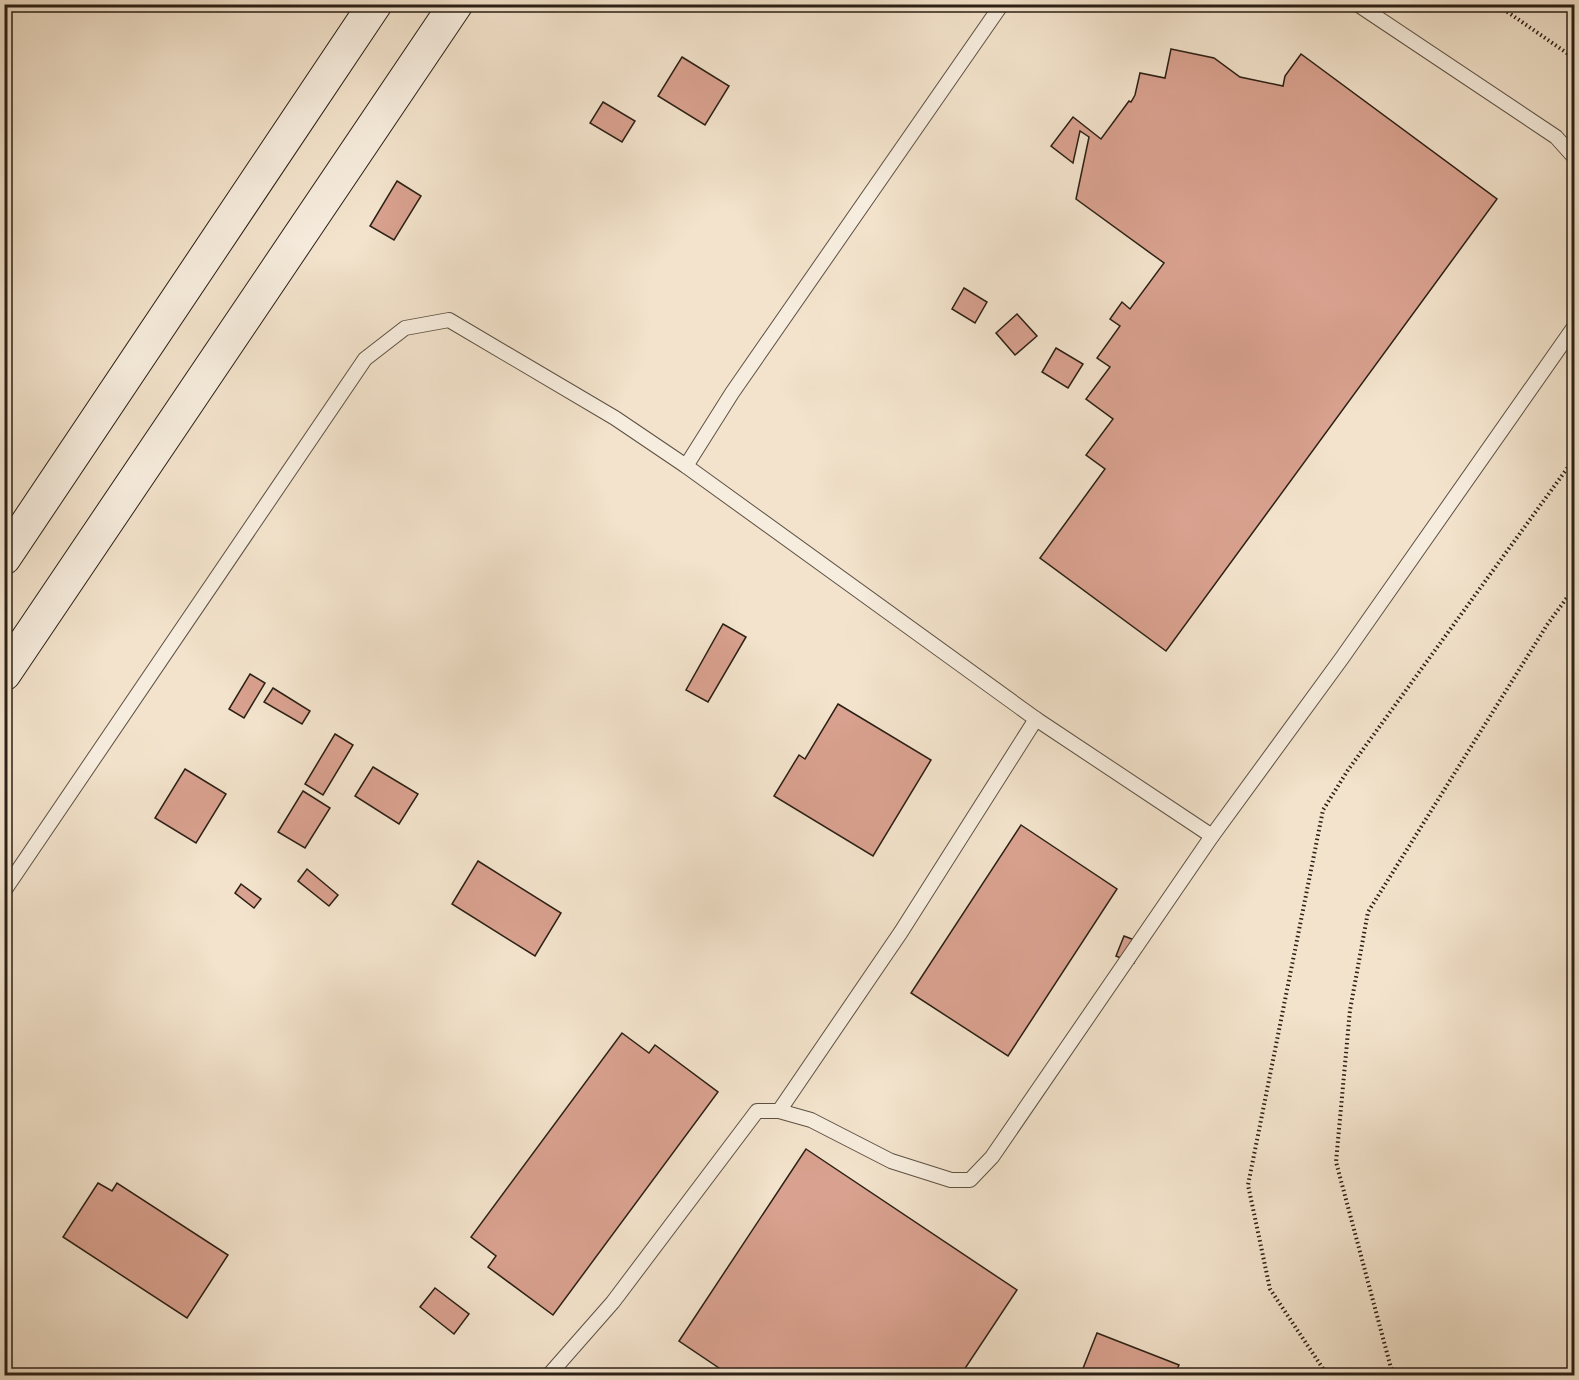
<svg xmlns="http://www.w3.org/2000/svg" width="1579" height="1380" font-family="'IM FELL DW Pica',serif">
<rect width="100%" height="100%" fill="#f3e3cc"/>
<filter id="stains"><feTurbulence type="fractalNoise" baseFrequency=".00333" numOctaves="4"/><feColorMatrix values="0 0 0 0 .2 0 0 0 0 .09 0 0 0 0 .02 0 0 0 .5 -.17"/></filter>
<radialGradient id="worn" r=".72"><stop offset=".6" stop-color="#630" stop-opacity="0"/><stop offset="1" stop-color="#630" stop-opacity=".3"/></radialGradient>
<g fill="#d9a18f" stroke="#2b2015" stroke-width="1.5">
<path d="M 1171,49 L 1214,58 L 1240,77 L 1283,86 L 1285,76 L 1301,54 L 1497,199 L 1166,651 L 1040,558 L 1105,469 L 1086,455 L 1113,419 L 1086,399 L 1110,367 L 1097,358 L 1120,326 L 1110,319 L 1122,302 L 1130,309 L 1164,263 L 1076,199 L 1089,137 L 1080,131 L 1073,163 L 1051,146 L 1073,117 L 1101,139 L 1129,101 L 1131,102 L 1135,95 L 1140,73 L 1165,78 Z"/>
<path d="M 682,57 L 729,86 L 705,125 L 658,96 Z"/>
<path d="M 603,102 L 635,121 L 622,142 L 590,123 Z"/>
<path d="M 397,181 L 421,196 L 394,240 L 370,226 Z"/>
<path d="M 964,288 L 987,302 L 975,323 L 952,309 Z"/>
<path d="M 1017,314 L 1037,336 L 1015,355 L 996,333 Z"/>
<path d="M 1056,348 L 1083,364 L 1068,388 L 1042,372 Z"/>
<path d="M 723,624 L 746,637 L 708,702 L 686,690 Z"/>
<path d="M 250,674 L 265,683 L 244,718 L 229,709 Z"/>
<path d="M 273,688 L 310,711 L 302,724 L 264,702 Z"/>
<path d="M 838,704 L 931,760 L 873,856 L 774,796 L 799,755 L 805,759 Z"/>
<path d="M 335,734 L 353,745 L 323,795 L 305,784 Z"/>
<path d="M 373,767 L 418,794 L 399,824 L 355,796 Z"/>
<path d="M 185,769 L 226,794 L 196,843 L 155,818 Z"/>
<path d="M 303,791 L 330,808 L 305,848 L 278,832 Z"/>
<path d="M 1021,825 L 1117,889 L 1008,1056 L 911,993 Z"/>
<path d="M 478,861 L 561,913 L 535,956 L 452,904 Z"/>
<path d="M 307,869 L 338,895 L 329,906 L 298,881 Z"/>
<path d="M 241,884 L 261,899 L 254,908 L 235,893 Z"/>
<path d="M 1124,936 L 1142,943 L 1134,963 L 1116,956 Z"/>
<path d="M 622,1033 L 649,1053 L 655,1045 L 718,1092 L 553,1315 L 488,1267 L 496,1256 L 471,1237 Z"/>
<path d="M 806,1149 L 1017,1290 L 960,1376 L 731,1376 L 679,1341 Z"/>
<path d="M 98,1183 L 112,1191 L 117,1183 L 228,1255 L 187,1318 L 63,1237 Z"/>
<path d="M 435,1288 L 469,1314 L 454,1334 L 420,1307 Z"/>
<path d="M 1097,1333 L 1179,1365 L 1174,1376 L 1080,1376 Z"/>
</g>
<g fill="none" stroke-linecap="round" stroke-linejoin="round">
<g stroke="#5d5143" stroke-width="16">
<g id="lane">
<path d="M 1357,4 L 1556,137 L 1574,157"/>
<path d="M 686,466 L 732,393 L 1002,4"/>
<path d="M 4,891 L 365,359 L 405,328 L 449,320 L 615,418 L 686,466 L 1036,719 L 1212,836"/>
<path d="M 779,1111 L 901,932 L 1036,719"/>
<path d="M 548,1376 L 613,1302 L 757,1111 L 779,1111 L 811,1120 L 891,1161 L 951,1180 L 970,1180 L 992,1157 L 1212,836 L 1342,658 L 1574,327"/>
</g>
</g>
<g stroke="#2b2015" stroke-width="35">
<g id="secondary">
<path d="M 4,558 L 375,4"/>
<path d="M 4,674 L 456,4"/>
</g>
</g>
<g stroke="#2b2015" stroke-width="4" stroke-dasharray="1.5 3" stroke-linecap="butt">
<path d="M 1496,4 L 1574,58"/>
<path d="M 1328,1376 L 1270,1289 L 1248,1185 L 1323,810 L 1348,770 L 1574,459"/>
<path d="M 1398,1376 L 1391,1368 L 1336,1162 L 1350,1010 L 1368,912 L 1547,625 L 1574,588"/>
</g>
<use href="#lane" stroke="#f7edde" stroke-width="14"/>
<use href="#secondary" stroke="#f7edde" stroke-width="33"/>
</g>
<rect width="1579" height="1380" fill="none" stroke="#f3e3cc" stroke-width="24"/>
<rect x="6" y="6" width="1567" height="1368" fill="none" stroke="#2b2015" stroke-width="3"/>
<rect x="12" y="12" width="1555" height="1356" fill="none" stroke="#2b2015" stroke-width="1.5"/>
<rect width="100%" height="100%" filter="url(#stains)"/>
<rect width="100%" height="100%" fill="url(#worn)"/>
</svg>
